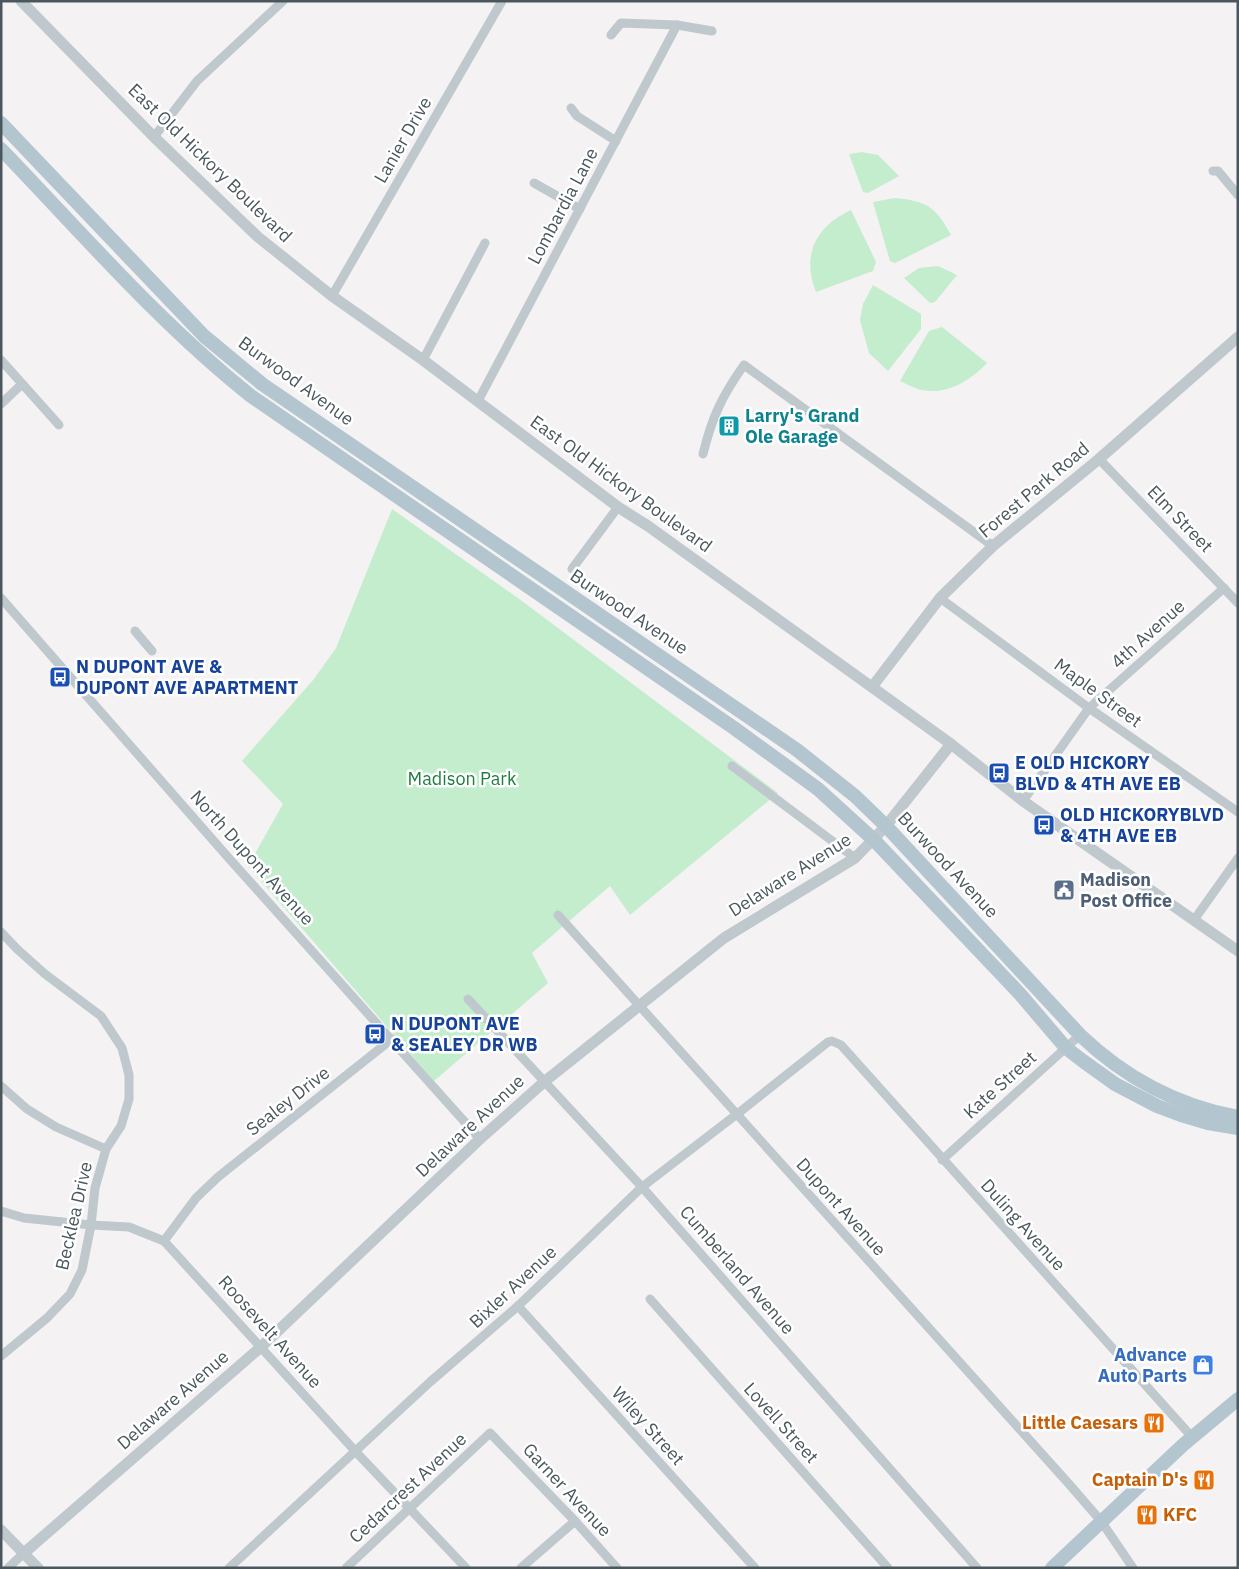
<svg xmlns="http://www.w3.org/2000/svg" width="1239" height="1569" font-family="'IBM Plex Sans',sans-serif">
<rect width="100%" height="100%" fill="#f4f2f2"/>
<g fill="#c4edce">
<path d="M 862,152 L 878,155 L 899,176 L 868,193 L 863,192 L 849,154 Z"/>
<path d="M 894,198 C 927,201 935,206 951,235 L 895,263 L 890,261 L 873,202 Z"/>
<path d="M 851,210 L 876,262 L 873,271 L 816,292 C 801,255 816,226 851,210 Z"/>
<path d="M 938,266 L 957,275 L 935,302 L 930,303 L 904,278 L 919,268 Z"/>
<path d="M 873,285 L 921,314 L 921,329 L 888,371 L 869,353 L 860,320 L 863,304 Z"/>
<path d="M 942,327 L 987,363 C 970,381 947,395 922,390 C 915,389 907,384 900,381 L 929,331 Z"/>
<path d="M 392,509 L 522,601 L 778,793 L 630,915 L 610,886 L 532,953 L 548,983 L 434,1081 L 248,866 L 283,804 L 242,761 L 314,679 L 336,648 Z"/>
</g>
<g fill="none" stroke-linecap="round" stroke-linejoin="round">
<g stroke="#bec8cd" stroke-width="9">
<path d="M 611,35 L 621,23 L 677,25 L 712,31"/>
<path d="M 571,108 L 577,116 L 616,141"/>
<path d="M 154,137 L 197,81 L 283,1"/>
<path d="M 1213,171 L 1218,171 L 1238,195"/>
<path d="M 534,183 L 580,209"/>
<path d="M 332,296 L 502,1"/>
<path d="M 1,360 L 59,425"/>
<path d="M 423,360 L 485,243"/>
<path d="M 478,401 L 677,25"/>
<path d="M 1,404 L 22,384"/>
<path d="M 703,454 C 712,417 722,396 744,365 L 993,546"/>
<path d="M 1099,459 L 1238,603"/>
<path d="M 572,569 L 618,507"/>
<path d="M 1,598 L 226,855 L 480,1139"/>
<path d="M 940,598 L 1089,708 L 1238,812"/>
<path d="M 135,631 L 152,651"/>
<path d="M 732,766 L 855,858"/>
<path d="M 1023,801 L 1089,708 L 1224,588"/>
<path d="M 558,915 L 1069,1484 L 1101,1521 L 1133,1568"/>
<path d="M 1194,920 L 1238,858"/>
<path d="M 1,932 L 17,949 L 45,974 L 101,1016 L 122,1048 L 129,1075 L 129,1099 L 121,1126 L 106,1149 L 95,1188 L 91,1225 L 82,1270 L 70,1294 L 47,1318 L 1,1356"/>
<path d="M 468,999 L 642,1187 L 977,1568"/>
<path d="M 1,1086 L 27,1109 L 56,1127 L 106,1149"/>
<path d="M 942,1160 L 1080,1035"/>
<path d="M 1,1211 L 24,1218 L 91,1225 L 129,1227 L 164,1241 L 356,1452 L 466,1568"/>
<path d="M 164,1241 L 196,1198 L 218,1177 L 392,1039"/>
<path d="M 650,1299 L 888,1568"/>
<path d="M 518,1306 L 755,1568"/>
<path d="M 8,1568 L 24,1553"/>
<path d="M 229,1568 L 430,1382 L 518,1306 L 642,1187 L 741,1111 L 828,1042 L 832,1041 L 841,1045 L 1192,1437"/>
<path d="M 346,1568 L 490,1433 L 575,1521 L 617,1568"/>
<path d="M 521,1568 L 575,1521"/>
</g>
<g stroke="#bec8cd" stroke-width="11">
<path d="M 21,1 L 154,137 L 258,237 L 332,296 L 423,360 L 618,507 L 648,526 L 951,744 L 1023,801 L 1238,951"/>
<path d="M 872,687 L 940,598 L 993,546 L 1099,459 L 1238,337"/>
<path d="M 1,1530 L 38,1568"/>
<path d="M 24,1553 L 262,1346 L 480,1139 L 544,1082 L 724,938 L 855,858 L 886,826 L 951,744"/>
</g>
<g stroke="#b3c5ce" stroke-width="14">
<path d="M 1,123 L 204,336 L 262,384 L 797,750 L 855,796 L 886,826 L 1080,1035 C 1124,1077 1178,1106 1238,1117"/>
<path d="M 1,149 C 82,233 159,323 251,396 L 734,728 L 818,789 L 874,840 L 1020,994 L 1066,1048 L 1083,1061 L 1115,1084 L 1157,1106 L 1181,1115 L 1208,1123 L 1238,1128"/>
<path d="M 1052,1568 L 1183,1445 L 1238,1399"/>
</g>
</g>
<defs>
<g id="building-square" transform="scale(1.125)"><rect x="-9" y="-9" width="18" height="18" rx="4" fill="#0f9aa8" stroke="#fff"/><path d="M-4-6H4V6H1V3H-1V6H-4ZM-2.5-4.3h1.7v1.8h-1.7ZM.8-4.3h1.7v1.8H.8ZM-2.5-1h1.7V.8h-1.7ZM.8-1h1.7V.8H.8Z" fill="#fff"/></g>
<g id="bus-square" transform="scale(1.125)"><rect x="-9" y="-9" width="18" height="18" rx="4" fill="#1a4fb4" stroke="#fff"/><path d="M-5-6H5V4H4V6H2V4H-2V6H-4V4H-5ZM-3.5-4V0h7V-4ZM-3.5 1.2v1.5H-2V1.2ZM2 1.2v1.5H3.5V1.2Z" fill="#fff"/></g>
<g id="civic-square" transform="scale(1.125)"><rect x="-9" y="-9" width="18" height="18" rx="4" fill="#5c6f8a" stroke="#fff"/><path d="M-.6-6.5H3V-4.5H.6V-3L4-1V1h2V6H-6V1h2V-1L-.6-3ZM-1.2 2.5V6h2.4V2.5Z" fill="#fff"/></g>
<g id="shop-square" transform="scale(1.125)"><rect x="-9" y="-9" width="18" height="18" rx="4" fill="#3f7fe0" stroke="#fff"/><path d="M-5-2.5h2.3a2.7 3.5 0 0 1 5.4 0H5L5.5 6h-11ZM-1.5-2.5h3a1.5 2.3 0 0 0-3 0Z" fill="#fff"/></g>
<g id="restaurant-square" transform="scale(1.125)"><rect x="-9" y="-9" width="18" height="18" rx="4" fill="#e8710a" stroke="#fff"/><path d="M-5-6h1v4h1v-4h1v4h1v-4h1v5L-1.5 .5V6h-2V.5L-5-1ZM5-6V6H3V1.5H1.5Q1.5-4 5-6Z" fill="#fff"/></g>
</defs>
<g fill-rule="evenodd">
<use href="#building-square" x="729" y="426"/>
<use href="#bus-square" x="60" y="677"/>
<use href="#bus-square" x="999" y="773"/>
<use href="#bus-square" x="1044" y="825"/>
<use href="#civic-square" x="1064" y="890"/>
<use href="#bus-square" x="375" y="1034"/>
<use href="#shop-square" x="1203" y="1365"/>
<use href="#restaurant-square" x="1154" y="1423"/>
<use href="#restaurant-square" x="1204" y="1480"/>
<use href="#restaurant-square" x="1147" y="1515"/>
</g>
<g text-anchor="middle" stroke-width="5" stroke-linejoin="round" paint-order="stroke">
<g font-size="18" fill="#4a585e" stroke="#fff">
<text transform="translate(403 140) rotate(-60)" y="6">Lanier Drive</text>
<text transform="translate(210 163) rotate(44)" y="6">East Old Hickory Boulevard</text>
<text transform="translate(563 206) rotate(-62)" y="6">Lombardia Lane</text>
<text transform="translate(296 381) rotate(36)" y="6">Burwood Avenue</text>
<text transform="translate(621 484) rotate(36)" y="6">East Old Hickory Boulevard</text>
<text transform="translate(1034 490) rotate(-40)" y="6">Forest Park Road</text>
<text transform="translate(1180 519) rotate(46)" y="6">Elm Street</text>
<text transform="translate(629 612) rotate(34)" y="6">Burwood Avenue</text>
<text transform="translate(1148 634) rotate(-42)" y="6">4th Avenue</text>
<text transform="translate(1098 693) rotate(36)" y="6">Maple Street</text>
<text transform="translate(252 858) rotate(48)" y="6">North Dupont Avenue</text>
<text transform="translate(948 865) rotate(47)" y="6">Burwood Avenue</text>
<text transform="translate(790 875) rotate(-32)" y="6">Delaware Avenue</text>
<text transform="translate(1000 1085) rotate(-42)" y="6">Kate Street</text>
<text transform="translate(288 1101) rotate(-38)" y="6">Sealey Drive</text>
<text transform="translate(470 1126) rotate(-43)" y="6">Delaware Avenue</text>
<text transform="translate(841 1207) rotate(48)" y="6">Dupont Avenue</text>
<text transform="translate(74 1216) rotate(-77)" y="6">Becklea Drive</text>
<text transform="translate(1023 1225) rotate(48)" y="6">Duling Avenue</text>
<text transform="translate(737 1270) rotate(49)" y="6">Cumberland Avenue</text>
<text transform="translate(513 1287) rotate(-43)" y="6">Bixler Avenue</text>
<text transform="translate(270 1332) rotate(48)" y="6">Roosevelt Avenue</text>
<text transform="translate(173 1400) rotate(-41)" y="6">Delaware Avenue</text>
<text transform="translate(781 1423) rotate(48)" y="6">Lovell Street</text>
<text transform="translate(648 1426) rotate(48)" y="6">Wiley Street</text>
<text transform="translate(408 1488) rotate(-43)" y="6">Cedarcrest Avenue</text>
<text transform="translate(567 1490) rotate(47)" y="6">Garner Avenue</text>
</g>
<g font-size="18" font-weight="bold" fill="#0d838f" stroke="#fff" text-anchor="start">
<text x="745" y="422">Larry's Grand<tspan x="745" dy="21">Ole Garage</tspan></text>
</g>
<g font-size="18" font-weight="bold" fill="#164399" stroke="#fff" text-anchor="start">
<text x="76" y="673">N DUPONT AVE &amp;<tspan x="76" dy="21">DUPONT AVE APARTMENT</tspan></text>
<text x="1015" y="769">E OLD HICKORY<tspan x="1015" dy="21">BLVD &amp; 4TH AVE EB</tspan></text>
<text x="1060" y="821">OLD HICKORYBLVD<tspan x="1060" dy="21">&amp; 4TH AVE EB</tspan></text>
<text x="391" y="1030">N DUPONT AVE<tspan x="391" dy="21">&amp; SEALEY DR WB</tspan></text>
</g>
<g font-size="18" fill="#1e7d3f" stroke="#fff">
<text x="462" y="785">Madison Park</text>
</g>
<g font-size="18" font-weight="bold" fill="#4e5e75" stroke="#fff" text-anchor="start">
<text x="1080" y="886">Madison<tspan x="1080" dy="21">Post Office</tspan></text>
</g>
<g font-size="18" font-weight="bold" fill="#366cbe" stroke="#fff" text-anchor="end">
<text x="1187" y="1361">Advance<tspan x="1187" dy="21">Auto Parts</tspan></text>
</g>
<g font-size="18" font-weight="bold" fill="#c56008" stroke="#fff" text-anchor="end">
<text x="1138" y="1429">Little Caesars</text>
<text x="1188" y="1486">Captain D's</text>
<text x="1163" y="1521" text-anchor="start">KFC</text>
</g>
</g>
<rect width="1239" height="1569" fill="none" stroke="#4a585e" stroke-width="5"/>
</svg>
